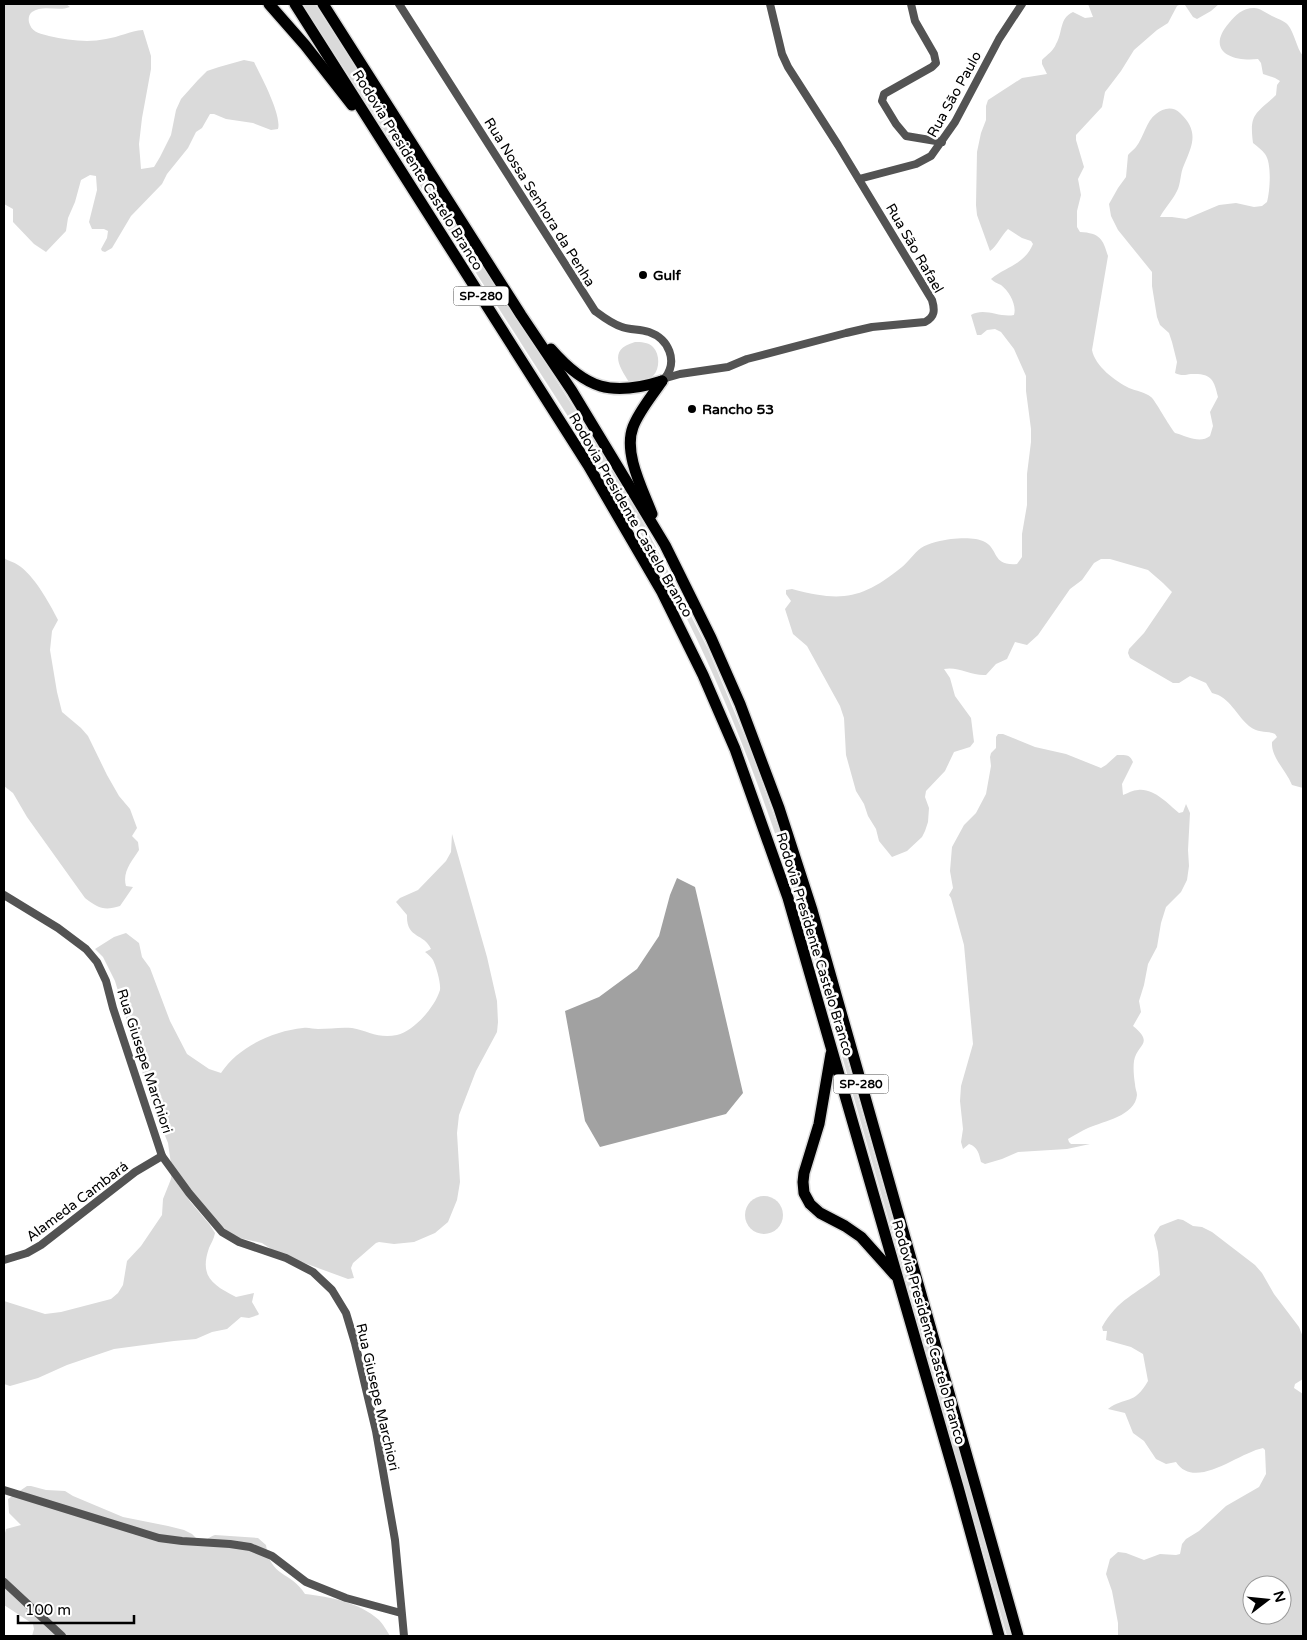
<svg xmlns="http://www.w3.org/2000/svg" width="1307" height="1640" font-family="'Varela Round',sans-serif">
<rect width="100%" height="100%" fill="#fff"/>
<g fill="#dadada" fill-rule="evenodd">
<path d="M 4,4 L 66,4 L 70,7 C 58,12 43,4 32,12 C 28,15 28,21 30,25 C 33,33 42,34 49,36 C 68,40 87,43 106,39 C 119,37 130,31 143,30 L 151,56 L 151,69 L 142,118 L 139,144 L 141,169 L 154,167 L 160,157 L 171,135 L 176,110 L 181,99 L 198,80 L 207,71 L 219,67 L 244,60 L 254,62 C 261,76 282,115 278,129 L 271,130 L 253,123 L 226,119 L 214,114 L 210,114 L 202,128 L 196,132 L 188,148 L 167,174 L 162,184 L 131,216 L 112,248 L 105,252 L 102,251 L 101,249 L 107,238 L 108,231 L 104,229 L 92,229 L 89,222 L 97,190 L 96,176 L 90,175 L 81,180 L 75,202 L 68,218 L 66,231 L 46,252 L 34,244 L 13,222 L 13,209 L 4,204 Z"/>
<path d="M 302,4 L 315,4 L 626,489 L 708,649 L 750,749 L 789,857 L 1012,1636 L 1007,1636 L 801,912 C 767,804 728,698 676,597 C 631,512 578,432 526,351 C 452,235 377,119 302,4 Z"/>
<path d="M 1088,4 L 1219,4 L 1211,11 L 1197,19 L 1193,17 L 1185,5 L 1181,4 L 1177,6 L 1168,23 L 1157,30 L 1134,50 L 1121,71 L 1105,92 L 1102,107 L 1076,135 L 1076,140 L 1084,167 L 1078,179 L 1081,195 L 1077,211 L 1077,227 L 1080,232 C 1100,233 1103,239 1108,256 L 1092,350 C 1095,366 1115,381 1129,388 C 1136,391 1145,392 1151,397 C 1155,400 1169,426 1175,433 C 1186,436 1200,444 1210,436 L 1213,426 L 1210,412 L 1218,397 C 1214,379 1211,373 1191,374 C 1185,375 1181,376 1175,373 L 1177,362 L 1172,342 L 1169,333 L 1160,325 L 1157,317 L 1152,286 L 1152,272 L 1118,230 L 1111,216 L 1109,204 L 1118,188 L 1126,177 L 1128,155 C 1130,152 1134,150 1136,147 C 1144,137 1146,121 1156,114 C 1163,108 1173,106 1180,113 C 1199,131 1193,144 1184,165 C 1180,173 1181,184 1177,191 C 1172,201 1164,209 1160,217 L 1172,217 L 1186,219 L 1219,205 L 1236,203 L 1254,207 L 1262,206 L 1267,202 C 1270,191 1272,163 1265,154 C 1262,150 1257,146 1253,143 C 1249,113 1256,114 1276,95 L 1277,85 L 1280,81 L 1275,78 L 1263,74 L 1261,63 L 1258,59 C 1232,62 1205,51 1229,23 C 1236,15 1242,8 1254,8 C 1260,8 1266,13 1272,16 C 1276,18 1285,21 1288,25 C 1295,34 1296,47 1303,56 L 1303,788 L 1292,785 C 1286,770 1271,758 1272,742 L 1277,737 L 1275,734 C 1266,730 1259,734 1249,726 C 1236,715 1230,697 1212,693 L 1206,683 L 1190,676 L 1179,683 L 1173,683 L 1130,658 L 1128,653 L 1129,649 L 1144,633 L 1172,592 L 1163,583 L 1148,570 L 1110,559 L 1101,559 L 1094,563 L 1082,580 L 1070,589 L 1038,635 L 1027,645 L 1015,642 L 1007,659 L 996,664 L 986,675 C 971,676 958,666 944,669 L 950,678 L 955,696 L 971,718 L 974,742 L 970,747 L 954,752 L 945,771 L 926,791 L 925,797 L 929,808 L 928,822 L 925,831 L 922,837 L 907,851 L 892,857 L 879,841 L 876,829 L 868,816 L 864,804 L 856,791 L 846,755 L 844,718 L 840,706 L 807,646 L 793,634 L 785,609 L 791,601 L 786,594 L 786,590 L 792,589 C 841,602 861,600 902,567 C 909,561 914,553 921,548 C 928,543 943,540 951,539 C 961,538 976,537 985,542 C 999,550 992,566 1017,564 L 1022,557 L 1022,534 L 1027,505 L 1027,474 L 1031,442 L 1031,429 L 1026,391 L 1026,376 L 1014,349 L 1001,332 L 995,329 L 987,330 L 981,335 L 977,335 L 971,315 C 985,307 999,318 1014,315 C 1017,305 1009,291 1001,285 C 997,283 994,282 991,279 C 1007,266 1024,265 1033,244 L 1031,241 L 1022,238 L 1008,229 C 1001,236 997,246 990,251 L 977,215 L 976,205 L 977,152 L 981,133 L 986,120 L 986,106 L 988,100 L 1022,78 L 1047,74 L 1042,64 L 1042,60 C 1047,55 1054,50 1056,44 C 1063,33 1059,18 1073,12 L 1085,18 L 1093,17 Z"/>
<path d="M 635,342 C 641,342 648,342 653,347 C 660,354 660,369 653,376 C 648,381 638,383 631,385 C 621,369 606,350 635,342 Z"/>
<path d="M 4,558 C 8,561 14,562 18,565 C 34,575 50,604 58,620 L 52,631 L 50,650 L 57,692 L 62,712 L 81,728 L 88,736 L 107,775 L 119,796 L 130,809 L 137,828 L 132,836 L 138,842 L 139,850 C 132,861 122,872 126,886 L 133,887 L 120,906 C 104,911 98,908 85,898 L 27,817 L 13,793 L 4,786 Z"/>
<path d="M 998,734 L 1003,734 L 1035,747 L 1066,754 L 1101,768 L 1106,765 L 1117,755 C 1125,755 1130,754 1133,762 L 1122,784 L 1123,795 C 1128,793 1133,790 1138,790 C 1154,788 1168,804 1179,813 L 1183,812 L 1186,804 L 1190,813 L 1188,850 L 1189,866 L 1187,880 L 1181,892 L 1166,907 L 1161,923 L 1157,947 L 1148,964 L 1144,985 L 1139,1001 L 1141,1012 L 1133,1026 C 1155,1044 1137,1044 1134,1061 C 1133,1068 1134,1078 1135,1084 C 1135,1088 1137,1092 1137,1095 C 1135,1116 1104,1121 1088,1128 C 1081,1131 1075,1135 1068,1139 L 1069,1142 L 1071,1144 L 1090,1144 L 1067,1149 L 1018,1152 L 1002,1159 L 985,1164 L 981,1162 C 979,1154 978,1147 969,1144 L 963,1149 L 961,1142 L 963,1129 L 960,1101 L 961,1086 L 973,1044 L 964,945 L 951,898 L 949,895 L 953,888 L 950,871 L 952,847 L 964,825 L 976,813 L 986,794 L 991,766 L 990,757 L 991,753 L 996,748 L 996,737 Z"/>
<path d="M 452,834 L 487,957 L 497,1001 L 498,1022 L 497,1032 L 476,1071 L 459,1115 L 457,1133 L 460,1182 L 457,1200 L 448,1222 L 435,1233 L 414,1242 L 394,1244 L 379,1242 L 376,1243 L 353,1263 L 351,1268 L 354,1278 L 348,1279 L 277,1253 L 262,1243 L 235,1237 L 188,1199 L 210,1225 L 215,1233 C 214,1239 211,1243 209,1248 C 199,1277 213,1285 236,1297 L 254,1293 L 252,1302 L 259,1314 L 258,1315 L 249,1318 L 241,1317 L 227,1329 L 212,1332 L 196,1339 L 174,1341 L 114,1349 L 67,1365 L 38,1378 L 10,1386 L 4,1384 L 4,1301 L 45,1314 L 61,1312 L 111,1299 L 118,1293 L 123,1285 L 127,1261 L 141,1246 L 162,1215 L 163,1199 L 171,1179 L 172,1171 L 168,1143 L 151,1101 L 115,981 L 103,957 L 95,949 L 114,937 L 126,933 L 139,943 L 142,957 L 150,968 L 170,1021 L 187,1054 L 209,1069 L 221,1073 C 238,1047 273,1031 303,1028 C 308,1027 313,1029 318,1029 C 329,1029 340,1027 352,1028 C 368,1031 379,1039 397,1035 C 414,1031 435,1007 440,990 C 441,983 436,966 433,960 C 431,957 428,954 425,952 L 431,949 C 424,933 406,939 407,915 L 396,902 L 400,898 L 418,890 L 446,861 L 451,852 Z"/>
<circle cx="764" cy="1215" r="19"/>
<path d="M 1178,1219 L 1183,1220 L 1193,1226 L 1202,1227 L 1212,1232 L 1255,1265 L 1262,1273 L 1274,1294 L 1299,1327 L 1303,1337 L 1303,1379 L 1295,1384 L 1294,1388 L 1303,1394 L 1303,1636 L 1118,1636 L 1118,1623 L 1112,1591 L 1106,1574 L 1110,1559 L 1118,1552 L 1126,1553 L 1144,1560 L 1160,1554 L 1176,1555 L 1180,1554 L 1182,1544 L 1186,1539 L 1199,1531 L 1226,1506 L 1259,1487 L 1266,1474 L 1265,1450 L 1263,1448 C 1238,1453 1195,1491 1176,1462 L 1166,1464 L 1156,1459 L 1144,1441 L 1133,1433 L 1125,1413 L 1108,1409 C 1125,1396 1134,1406 1148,1381 L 1143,1354 L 1131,1347 L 1106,1340 L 1107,1331 L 1103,1331 L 1102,1327 C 1118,1299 1136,1294 1160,1275 L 1158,1252 L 1154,1235 L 1160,1226 ZM 1252,1585 L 1282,1585 L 1282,1615 L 1252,1615 Z"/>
<path d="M 27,1486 L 31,1486 L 46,1490 L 65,1491 L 73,1496 L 123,1517 L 168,1526 L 184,1530 L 192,1534 L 200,1542 C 206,1541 209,1537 215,1535 L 258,1538 L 266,1545 C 270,1578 291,1571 305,1594 C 330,1597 359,1602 379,1620 C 383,1624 387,1631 390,1636 L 32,1636 L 34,1629 L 33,1624 L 4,1605 L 4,1537 L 6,1529 L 21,1525 L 9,1513 L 8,1499 Z"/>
</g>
<path fill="#a1a1a1" d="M 677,878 L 695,887 L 743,1093 L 726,1114 L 600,1147 L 585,1121 L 565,1011 L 599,997 L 637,969 L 659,936 L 670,895 Z"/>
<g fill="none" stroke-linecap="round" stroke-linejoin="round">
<g stroke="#dbdbdb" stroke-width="14">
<g id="highway">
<path d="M 269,4 L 305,45 L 352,105"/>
<path d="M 295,4 L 588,465 L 662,592 L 703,675 L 735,749 L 788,898 L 958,1487 L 999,1636"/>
<path d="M 323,4 L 521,315 L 572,391 L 665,545 L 711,638 L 740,704 L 779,808 L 812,910 L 1018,1636"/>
<path d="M 551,349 C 586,389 611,397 662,381"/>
<path d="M 652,514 C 643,490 623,453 633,427 C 639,411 652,396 662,381"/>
<path d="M 831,1054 L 819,1124 L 804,1173 L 803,1182 L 804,1193 L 810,1204 L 820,1213 L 845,1226 L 861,1237 L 895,1275"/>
</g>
</g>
<g stroke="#535353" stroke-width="8">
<path d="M 399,4 L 595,311 C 603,317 612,324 622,327 C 630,330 640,329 649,332 C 669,339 678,361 665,378"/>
<path d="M 911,4 L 915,21 L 934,54 L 936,63 L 932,67 L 884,94 L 882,101 L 896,124 L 906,136 L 942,142"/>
<path d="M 859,179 L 916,164 L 931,156 L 955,122 L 999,39 L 1022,4"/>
<path d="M 666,378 L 680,374 L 728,367 L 747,359 L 846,333 L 872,327 L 925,322 C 935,317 935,310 932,300 L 838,145 L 788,67 L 782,54 L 770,4"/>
<path d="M 4,895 L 58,928 L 86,949 L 97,962 L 106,981 L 113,1008 L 162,1156 L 189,1193 L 222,1232 L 239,1242 L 286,1258 L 313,1272 L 332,1290 L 346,1313 L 355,1343 L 376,1431 L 395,1540 L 404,1636"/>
<path d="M 4,1260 L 27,1253 L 41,1245 L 135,1172 L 162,1156"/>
<path d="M 4,1490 L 159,1538 L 182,1541 L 230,1544 L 250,1547 L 272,1556 L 306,1582 L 346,1598 L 401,1613"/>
<path d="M 4,1582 L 62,1636"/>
</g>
<use href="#highway" stroke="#000" stroke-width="11"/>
</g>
<g fill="#000" stroke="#fff" stroke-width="2">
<circle cx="643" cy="275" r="5"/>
<circle cx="692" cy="409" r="5"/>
</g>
<g text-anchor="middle" stroke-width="5" stroke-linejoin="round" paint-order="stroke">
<g fill="#fff" stroke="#4c4c4c" stroke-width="1">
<rect x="453.5" y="286.5" width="55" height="19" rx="4"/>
<rect x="833.5" y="1074.5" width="55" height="19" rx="4"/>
</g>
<g font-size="12" font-weight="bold" fill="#000">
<text x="481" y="300">SP-280</text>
<text x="861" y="1088">SP-280</text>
</g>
<g font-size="14" fill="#000" stroke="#fff">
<text transform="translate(954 94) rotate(-61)" y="5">Rua São Paulo</text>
<text transform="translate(418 170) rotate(58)" y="5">Rodovia Presidente Castelo Branco</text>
<text transform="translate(540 202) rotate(58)" y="5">Rua Nossa Senhora da Penha</text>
<text transform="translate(915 248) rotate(60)" y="5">Rua São Rafael</text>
<text transform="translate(631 515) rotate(60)" y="5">Rodovia Presidente Castelo Branco</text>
<text transform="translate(815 944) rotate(73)" y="5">Rodovia Presidente Castelo Branco</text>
<text transform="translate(145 1061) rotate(72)" y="5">Rua Giusepe Marchiori</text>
<text transform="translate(77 1201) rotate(-37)" y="5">Alameda Cambará</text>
<text transform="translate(929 1332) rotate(74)" y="5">Rodovia Presidente Castelo Branco</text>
<text transform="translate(378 1397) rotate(77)" y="5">Rua Giusepe Marchiori</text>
</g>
<g font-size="14" font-weight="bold" fill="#000" stroke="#fff" text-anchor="start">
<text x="653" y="280">Gulf</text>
<text x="702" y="414">Rancho 53</text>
</g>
</g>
<rect width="1307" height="1640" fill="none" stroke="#000000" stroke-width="10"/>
<g transform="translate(1267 1600) rotate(74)"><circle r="24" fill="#ffffff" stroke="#999999"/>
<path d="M0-4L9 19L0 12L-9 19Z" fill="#000000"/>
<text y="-8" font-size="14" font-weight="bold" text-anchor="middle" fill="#000000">N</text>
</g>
<path d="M18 1615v8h116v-8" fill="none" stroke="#000000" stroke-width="2.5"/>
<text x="25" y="1615" font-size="15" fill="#000000" stroke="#ffffff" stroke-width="4" paint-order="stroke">100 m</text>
</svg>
